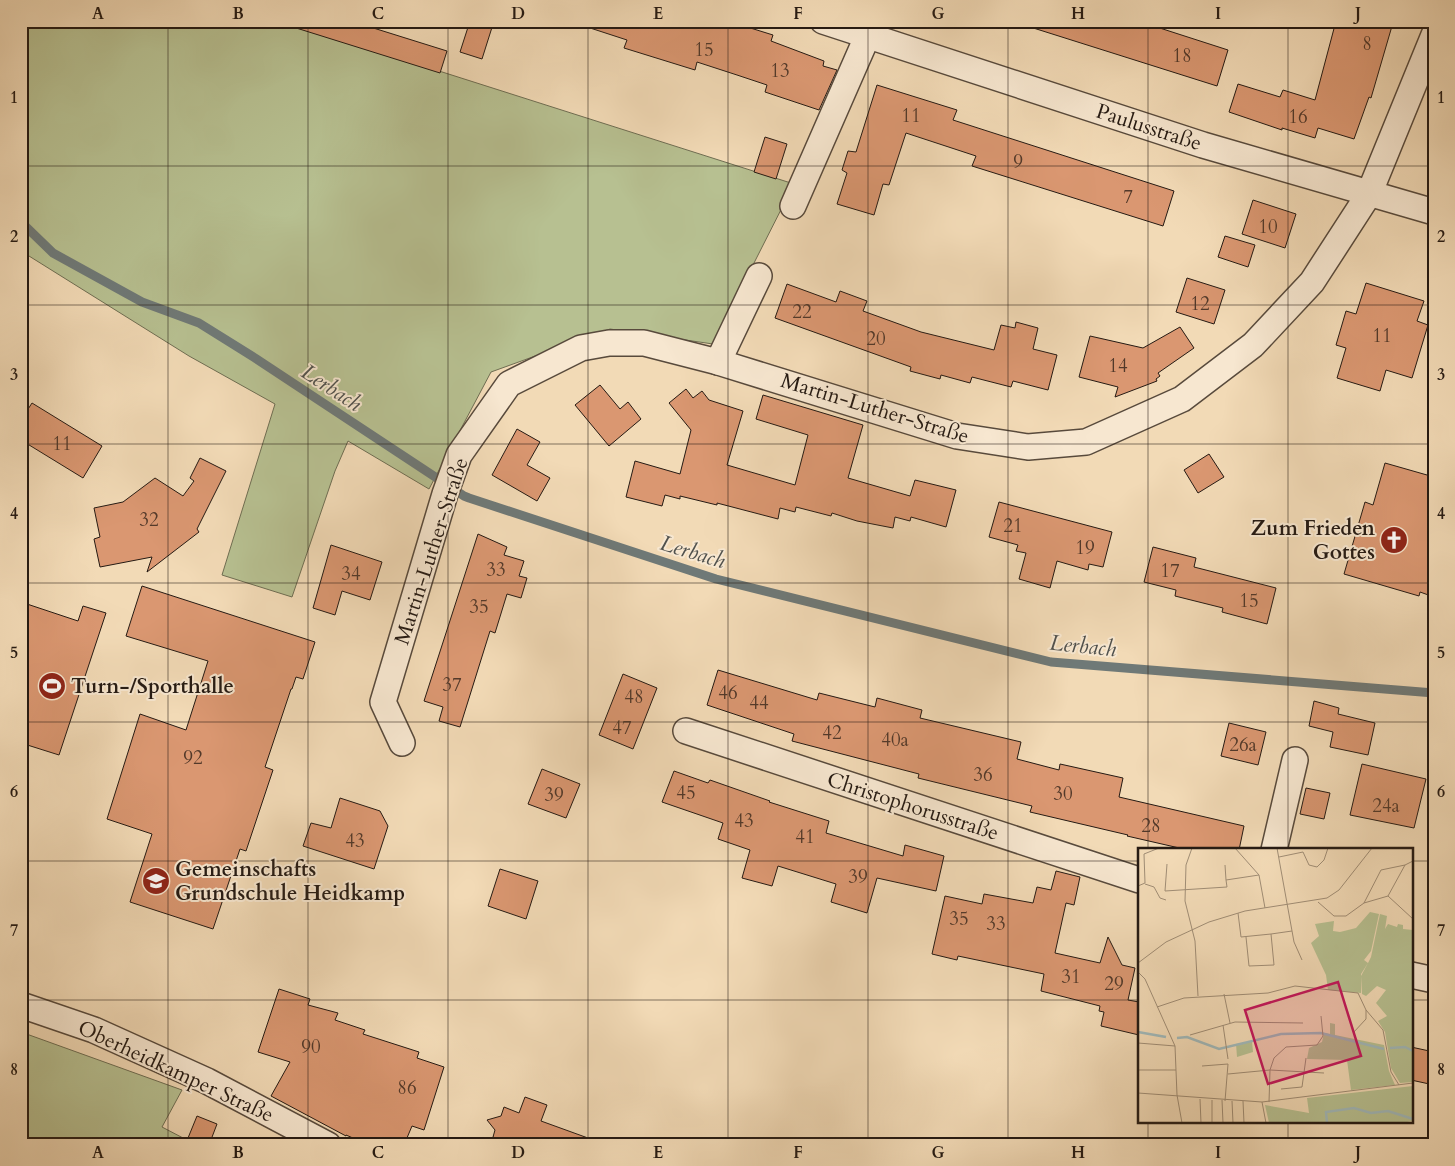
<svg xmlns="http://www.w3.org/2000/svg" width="1455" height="1166" font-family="Cardo,serif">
<rect width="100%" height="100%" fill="#f2dab6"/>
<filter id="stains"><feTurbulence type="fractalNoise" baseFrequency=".004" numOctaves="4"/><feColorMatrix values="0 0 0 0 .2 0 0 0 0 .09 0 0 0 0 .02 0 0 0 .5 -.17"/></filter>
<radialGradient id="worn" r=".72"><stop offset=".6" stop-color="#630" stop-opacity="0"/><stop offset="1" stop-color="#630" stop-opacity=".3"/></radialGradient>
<g fill="#b7c091" stroke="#6e6d52">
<path d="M 21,21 L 282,21 L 794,184 L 713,344 L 610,329 L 491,372 L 429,489 L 348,441 L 335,471 L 292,597 L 222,575 L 275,404 L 189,356 L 21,251 Z"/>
<path d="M 21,1032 L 182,1090 L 162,1127 L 185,1139 L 182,1145 L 21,1145 Z"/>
</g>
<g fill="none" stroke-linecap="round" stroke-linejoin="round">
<path stroke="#6f7977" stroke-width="9" d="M 21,222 L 53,253 L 142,302 L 199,323 L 255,358 L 464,496 L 469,498 L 716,579 L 1051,662 L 1434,693"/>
</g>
<g fill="#da9771" stroke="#251a13">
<path d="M 294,21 L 351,21 L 447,51 L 440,73 L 293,27 Z"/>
<path d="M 470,21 L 494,21 L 482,59 L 460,52 Z"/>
<path d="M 585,21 L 699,21 L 718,27 L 719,25 L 729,28 L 731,22 L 773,35 L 771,41 L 824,61 L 823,66 L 837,70 L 819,110 L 765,92 L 767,85 L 737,75 L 697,62 L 695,70 L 624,48 L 627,40 L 584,26 Z"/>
<path d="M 1028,21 L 1138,21 L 1228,50 L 1217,86 L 1027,26 Z"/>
<path d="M 1336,21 L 1373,21 L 1392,26 L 1371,98 L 1369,97 L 1354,139 L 1318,128 L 1315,138 L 1282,128 L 1282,130 L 1229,112 L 1238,84 L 1280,97 L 1283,90 L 1315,100 Z"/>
<path d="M 877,85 L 957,110 L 953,120 L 1174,191 L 1163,226 L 972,166 L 976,156 L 906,133 L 889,185 L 883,184 L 874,215 L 837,204 L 847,173 L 842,170 L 848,151 L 856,152 Z"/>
<path d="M 765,137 L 787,144 L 776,179 L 754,172 Z"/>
<path d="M 1253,200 L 1296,214 L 1285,248 L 1242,234 Z"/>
<path d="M 1225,236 L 1255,245 L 1248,267 L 1218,257 Z"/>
<path d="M 1187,278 L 1225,290 L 1214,324 L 1176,312 Z"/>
<path d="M 1366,283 L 1424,301 L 1417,321 L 1428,325 L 1412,378 L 1386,370 L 1380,391 L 1337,378 L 1346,348 L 1336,345 L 1346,311 L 1356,314 Z"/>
<path d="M 787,284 L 836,302 L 840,291 L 867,301 L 863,311 L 921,332 L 994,350 L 1001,325 L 1015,328 L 1016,322 L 1038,328 L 1033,349 L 1057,355 L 1048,390 L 1013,381 L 1011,387 L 972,377 L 970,383 L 941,375 L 940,379 L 910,371 L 911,367 L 775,318 Z"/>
<path d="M 1180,327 L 1194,348 L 1158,373 L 1160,376 L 1156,379 L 1157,381 L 1115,397 L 1118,387 L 1079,377 L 1090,336 L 1143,348 Z"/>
<path d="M 600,385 L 620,409 L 628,402 L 641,419 L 609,446 L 575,405 Z"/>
<path d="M 686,389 L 693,398 L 702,391 L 709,400 L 743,411 L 727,465 L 795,485 L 808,435 L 756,419 L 763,395 L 863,425 L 848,478 L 910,496 L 915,480 L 956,490 L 946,527 L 911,517 L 910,521 L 895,517 L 893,528 L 857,521 L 832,513 L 831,516 L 796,507 L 795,512 L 780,508 L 778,519 L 717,503 L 717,505 L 680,496 L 680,499 L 665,495 L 662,506 L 626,497 L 635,461 L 680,474 L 691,430 L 669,403 Z"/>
<path d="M 32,403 L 102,446 L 83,478 L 21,440 L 21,420 Z"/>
<path d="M 517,429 L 540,442 L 527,465 L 550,478 L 537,501 L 492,475 Z"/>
<path d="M 1209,454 L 1224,477 L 1198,493 L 1184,470 Z"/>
<path d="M 200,458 L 226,471 L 197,529 L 199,532 L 147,572 L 152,557 L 100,567 L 94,539 L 100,537 L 94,508 L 123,502 L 155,478 L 183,496 L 194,481 L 190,478 Z"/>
<path d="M 1385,463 L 1434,477 L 1434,597 L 1420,592 L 1419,596 L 1344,574 L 1365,502 L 1373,505 Z"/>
<path d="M 999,502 L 1112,532 L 1103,567 L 1089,564 L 1088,570 L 1057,561 L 1050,588 L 1019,579 L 1026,553 L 1016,551 L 1018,545 L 989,537 Z"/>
<path d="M 478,534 L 507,547 L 504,555 L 524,561 L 519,576 L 527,578 L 521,598 L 507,594 L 495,633 L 490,631 L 460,727 L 439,721 L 443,707 L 424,701 Z"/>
<path d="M 331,545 L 382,562 L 370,600 L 342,591 L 335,615 L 313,608 Z"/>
<path d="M 1153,547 L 1196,558 L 1194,567 L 1276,588 L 1267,624 L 1222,612 L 1223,608 L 1175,596 L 1176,590 L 1144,582 Z"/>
<path d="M 142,586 L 315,642 L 303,679 L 296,677 L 292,689 L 291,689 L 265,767 L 273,770 L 246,851 L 240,849 L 213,929 L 130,902 L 152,834 L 107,819 L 140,714 L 186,730 L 208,661 L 126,636 Z"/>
<path d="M 21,602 L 78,621 L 83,606 L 106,613 L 59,755 L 21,743 Z"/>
<path d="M 718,670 L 817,700 L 819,693 L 875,707 L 877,698 L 922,710 L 920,718 L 1021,742 L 1017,759 L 1059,770 L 1060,764 L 1123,778 L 1119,797 L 1244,826 L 1239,850 L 1188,850 L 1127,836 L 1128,835 L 1030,812 L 1032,806 L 918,778 L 919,774 L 792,741 L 794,734 L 707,705 Z"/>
<path d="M 623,674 L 657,688 L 633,749 L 599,735 Z"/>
<path d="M 1314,701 L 1339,708 L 1338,714 L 1375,723 L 1368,755 L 1330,747 L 1333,732 L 1309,726 Z"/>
<path d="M 1229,723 L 1266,732 L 1258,765 L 1221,756 Z"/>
<path d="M 1362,764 L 1426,779 L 1414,828 L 1350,815 Z"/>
<path d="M 542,769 L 580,784 L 566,818 L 528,804 Z"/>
<path d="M 674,771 L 708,783 L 710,780 L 770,801 L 769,802 L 829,821 L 826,833 L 903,856 L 905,845 L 944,856 L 936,891 L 877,878 L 867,913 L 831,902 L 836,884 L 778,866 L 772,886 L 742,878 L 750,850 L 718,839 L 723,823 L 662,802 Z"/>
<path d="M 1306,788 L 1330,793 L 1324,819 L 1300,814 Z"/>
<path d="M 340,798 L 380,811 L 388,826 L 374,869 L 303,846 L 311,823 L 331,828 Z"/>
<path d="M 500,869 L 538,881 L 526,919 L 488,906 Z"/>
<path d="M 1056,871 L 1080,877 L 1074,905 L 1066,903 L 1055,953 L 1100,963 L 1108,937 L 1122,965 L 1135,968 L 1128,1000 L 1139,1002 L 1139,1035 L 1101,1026 L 1104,1012 L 1099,1011 L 1100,1006 L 1041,991 L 1044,974 L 958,956 L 957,960 L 932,954 L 945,896 L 982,904 L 984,894 L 1033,903 L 1037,887 L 1051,890 Z"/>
<path d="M 279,989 L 310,999 L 308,1005 L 338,1013 L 335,1020 L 365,1030 L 363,1034 L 419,1052 L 417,1058 L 444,1067 L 424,1130 L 412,1126 L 404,1145 L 369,1145 L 346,1135 L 346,1136 L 271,1096 L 290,1062 L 258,1052 Z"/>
<path d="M 1411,1047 L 1434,1052 L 1434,1085 L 1411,1080 Z"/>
<path d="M 525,1097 L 547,1105 L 541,1121 L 599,1142 L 598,1145 L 514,1145 L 493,1137 L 495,1130 L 487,1120 L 501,1116 L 504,1107 L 519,1113 Z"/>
<path d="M 197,1116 L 217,1124 L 209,1145 L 188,1138 Z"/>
</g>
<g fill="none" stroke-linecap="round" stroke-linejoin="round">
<g stroke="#584a3c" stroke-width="28">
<g id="minor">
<path d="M 823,21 L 1203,145 L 1434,212"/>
<path d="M 793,206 L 874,21"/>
<path d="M 718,362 L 759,276"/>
<path d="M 686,731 L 1139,880"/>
<path d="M 402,743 L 383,702 L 445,494 L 459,455 L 509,384 L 581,348 L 609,343 L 644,343 L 718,362 L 957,436 L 1028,447 L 1086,442 L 1182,399 L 1253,345 L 1312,282 L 1369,194 L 1434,35"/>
<path d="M 1274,850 L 1295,760"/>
<path d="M 1411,975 L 1434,980"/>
<path d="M 21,1005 L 94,1030 L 207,1081 L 328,1145"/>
</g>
</g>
<use href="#minor" stroke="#f7e7d0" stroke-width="25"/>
</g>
<path fill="none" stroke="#251a13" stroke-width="1" stroke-opacity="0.55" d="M 168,21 L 168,1145M 308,21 L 308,1145M 448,21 L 448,1145M 588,21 L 588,1145M 728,21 L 728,1145M 868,21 L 868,1145M 1008,21 L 1008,1145M 1148,21 L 1148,850M 1288,21 L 1288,850M 21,166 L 1434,166M 21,305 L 1434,305M 21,444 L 1434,444M 21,583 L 1434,583M 21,722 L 1434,722M 21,861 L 1139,861M 1411,861 L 1434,861M 21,1000 L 1139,1000M 1411,1000 L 1434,1000M 1148,1122 L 1148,1145M 1288,1122 L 1288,1145"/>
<defs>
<g id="church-disc" transform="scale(1.4375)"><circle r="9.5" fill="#8f2418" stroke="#f7e7d0"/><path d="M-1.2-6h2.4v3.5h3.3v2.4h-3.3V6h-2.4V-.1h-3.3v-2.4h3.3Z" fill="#fff"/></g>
<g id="stadium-disc" transform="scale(1.4375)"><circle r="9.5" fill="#8f2418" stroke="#f7e7d0"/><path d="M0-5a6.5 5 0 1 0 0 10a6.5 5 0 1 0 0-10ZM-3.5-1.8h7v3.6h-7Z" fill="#fff"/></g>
<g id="school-disc" transform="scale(1.4375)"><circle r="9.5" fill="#8f2418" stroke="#f7e7d0"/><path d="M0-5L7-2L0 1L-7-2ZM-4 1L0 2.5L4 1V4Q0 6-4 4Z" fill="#fff"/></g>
</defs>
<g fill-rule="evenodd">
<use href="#church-disc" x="1394" y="540"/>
<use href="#stadium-disc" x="52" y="686"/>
<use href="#school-disc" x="156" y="881"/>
</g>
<g text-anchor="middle" stroke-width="4" stroke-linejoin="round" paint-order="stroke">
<g font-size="19" fill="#52392a">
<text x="1367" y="50">8</text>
<text x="704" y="56">15</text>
<text x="1182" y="62">18</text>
<text x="780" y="77">13</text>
<text x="911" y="122">11</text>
<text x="1298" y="123">16</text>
<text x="1018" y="168">9</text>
<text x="1128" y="203">7</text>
<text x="1268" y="233">10</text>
<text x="1200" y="310">12</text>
<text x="802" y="318">22</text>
<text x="1382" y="342">11</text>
<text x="876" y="345">20</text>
<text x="1118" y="372">14</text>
<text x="62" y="450">11</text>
<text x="149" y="526">32</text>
<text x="1013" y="532">21</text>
<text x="1085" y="554">19</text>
<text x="496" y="576">33</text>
<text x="1170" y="577">17</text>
<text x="351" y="580">34</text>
<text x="1249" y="607">15</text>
<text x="479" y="613">35</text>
<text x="452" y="691">37</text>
<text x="728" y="699">46</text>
<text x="634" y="703">48</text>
<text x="759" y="709">44</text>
<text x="622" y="734">47</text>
<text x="832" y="739">42</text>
<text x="895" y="746">40a</text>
<text x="1243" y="751">26a</text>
<text x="193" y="764">92</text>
<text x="983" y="781">36</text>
<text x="686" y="799">45</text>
<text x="1063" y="800">30</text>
<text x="554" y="801">39</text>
<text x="1386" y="812">24a</text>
<text x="744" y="827">43</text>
<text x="1151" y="832">28</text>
<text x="805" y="843">41</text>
<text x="355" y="847">43</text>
<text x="858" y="883">39</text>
<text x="959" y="925">35</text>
<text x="996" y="930">33</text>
<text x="1071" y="983">31</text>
<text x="1114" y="990">29</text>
<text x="311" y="1053">90</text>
<text x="407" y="1094">86</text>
</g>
<g font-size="21" fill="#251a13" stroke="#f7e7d0">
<text transform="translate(1149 127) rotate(18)" y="7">Paulusstraße</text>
<text transform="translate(875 408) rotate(17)" y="7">Martin-Luther-Straße</text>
<text transform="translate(431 551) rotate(-72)" y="7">Martin-Luther-Straße</text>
<text transform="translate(913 806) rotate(18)" y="7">Christophorusstraße</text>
<text transform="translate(176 1071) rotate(25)" y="7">Oberheidkamper Straße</text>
</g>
<g font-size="21" font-weight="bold" fill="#251a13" stroke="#f7e7d0" text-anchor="start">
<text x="1375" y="535" text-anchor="end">Zum Frieden<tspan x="1375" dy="24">Gottes</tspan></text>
<text x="71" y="693">Turn-/Sporthalle</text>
<text x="175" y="876">Gemeinschafts<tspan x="175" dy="24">Grundschule Heidkamp</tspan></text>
</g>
<g font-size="22" font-style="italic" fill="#50514d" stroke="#f7e7d0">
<text transform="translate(332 387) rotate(33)" y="8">Lerbach</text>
<text transform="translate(693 551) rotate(17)" y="8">Lerbach</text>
<text transform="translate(1083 645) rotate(6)" y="8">Lerbach</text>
</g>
</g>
<g transform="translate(1138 848)">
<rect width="275" height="275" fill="#f2dab6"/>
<path d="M 232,64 L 241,66 L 233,103 L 226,112 L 230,115 L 233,109 L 242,66 L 249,68 L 247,81 L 250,76 L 259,79 L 260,76 L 265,77 L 265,81 L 275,82 L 275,234 L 262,235 L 253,220 L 247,184 L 240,173 L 249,168 L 238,155 L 248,142 L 239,138 L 228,148 L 224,146 L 223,128 L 230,115 L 223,126 L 223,145 L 190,142 L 188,127 L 173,95 L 181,88 L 177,76 L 196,73 L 195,83 L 202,84 L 218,80 ZM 192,175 L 197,176 L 197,187 L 246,197 L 251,223 L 257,237 L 213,242 L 209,212 L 169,211 L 171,200 L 184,194 L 186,185 L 192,186 ZM 114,193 L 115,204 L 99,209 L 98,196 ZM 275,238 L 275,273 L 263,275 L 131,275 L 127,257 L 171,265 L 169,250 Z" fill="#b7c091"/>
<path fill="none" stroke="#a0b8b9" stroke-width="2.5" d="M 0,184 L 28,189M 39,190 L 49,189 L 81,201 L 143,186 L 183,185 L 246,201M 252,200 L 267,199 L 275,203M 189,275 L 188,264 L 216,260 L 233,265 L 250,263 L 275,271"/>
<path fill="none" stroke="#a08d75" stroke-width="1" d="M 54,0 L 48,17 L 47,53 L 57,93 L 60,148M 97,0 L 121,27 L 127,60M 139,0 L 156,94 L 164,112M 141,9 L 165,4 L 171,17 L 179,19 L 186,12 L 190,0M 29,16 L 27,43 L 89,39 L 88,32 L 121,27M 87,17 L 88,32M 7,36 L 16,39 L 22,50 L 28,52M 0,38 L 7,35 L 6,6 L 21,0M 250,48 L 275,71M 180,54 L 196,68 L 208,68 L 226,55 L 243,22 L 267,17M 226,55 L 250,48 L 267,17 L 275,13M 100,65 L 103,89 L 133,86M 108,89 L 111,118 L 136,117 L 133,86 L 154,83M 0,115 L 28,94 L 71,74 L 107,63 L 189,50 L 201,42 L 234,0M 0,124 L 7,131 L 37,198 L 39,247 L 44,275M 86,146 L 92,175M 19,159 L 46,150 L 130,145 L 157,138 L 220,145 L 228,162 L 245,182 L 253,224 L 261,237M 85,177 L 90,211M 215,185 L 228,171 L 228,162M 52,187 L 97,174 L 165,175M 0,195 L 37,198M 64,218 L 90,216 L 87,253M 0,222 L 38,222M 90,226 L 132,222 L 186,225M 143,241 L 164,239 L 168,210M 0,245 L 124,254 L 275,235M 62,251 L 63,275M 74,252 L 74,275M 84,252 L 85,275M 94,253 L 95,275M 105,253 L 106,275M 124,254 L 128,275M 131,254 L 132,222 L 136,210 L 148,199 L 179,197 L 185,188 L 183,168"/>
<path fill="#c2185b" fill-opacity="0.15" stroke="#c2185b" stroke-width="2.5" d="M 200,134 L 223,208 L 130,236 L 107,162 Z"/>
<rect width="275" height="275" fill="none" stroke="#251a13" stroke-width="2.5"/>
</g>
<rect width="1455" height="1166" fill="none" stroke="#f2dab6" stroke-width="55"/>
<rect x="28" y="28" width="1400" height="1110" fill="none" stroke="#251a13" stroke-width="2"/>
<g font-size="16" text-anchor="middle" font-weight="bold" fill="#251a13">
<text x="98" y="19">A</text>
<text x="238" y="19">B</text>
<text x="378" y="19">C</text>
<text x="518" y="19">D</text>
<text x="658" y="19">E</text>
<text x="798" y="19">F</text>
<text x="938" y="19">G</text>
<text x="1078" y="19">H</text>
<text x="1218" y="19">I</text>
<text x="1358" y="19">J</text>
<text x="14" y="103">1</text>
<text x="1441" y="103">1</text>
<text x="14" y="242">2</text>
<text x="1441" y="242">2</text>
<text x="14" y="380">3</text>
<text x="1441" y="380">3</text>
<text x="14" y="519">4</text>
<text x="1441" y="519">4</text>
<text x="14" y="658">5</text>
<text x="1441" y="658">5</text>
<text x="14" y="797">6</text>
<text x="1441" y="797">6</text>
<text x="14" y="936">7</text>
<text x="1441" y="936">7</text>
<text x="14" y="1075">8</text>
<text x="1441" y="1075">8</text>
<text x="98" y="1158">A</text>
<text x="238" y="1158">B</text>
<text x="378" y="1158">C</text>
<text x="518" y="1158">D</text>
<text x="658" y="1158">E</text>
<text x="798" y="1158">F</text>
<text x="938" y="1158">G</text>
<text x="1078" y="1158">H</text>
<text x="1218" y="1158">I</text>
<text x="1358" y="1158">J</text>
</g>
<rect width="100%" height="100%" filter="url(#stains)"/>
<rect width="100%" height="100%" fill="url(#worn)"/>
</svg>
